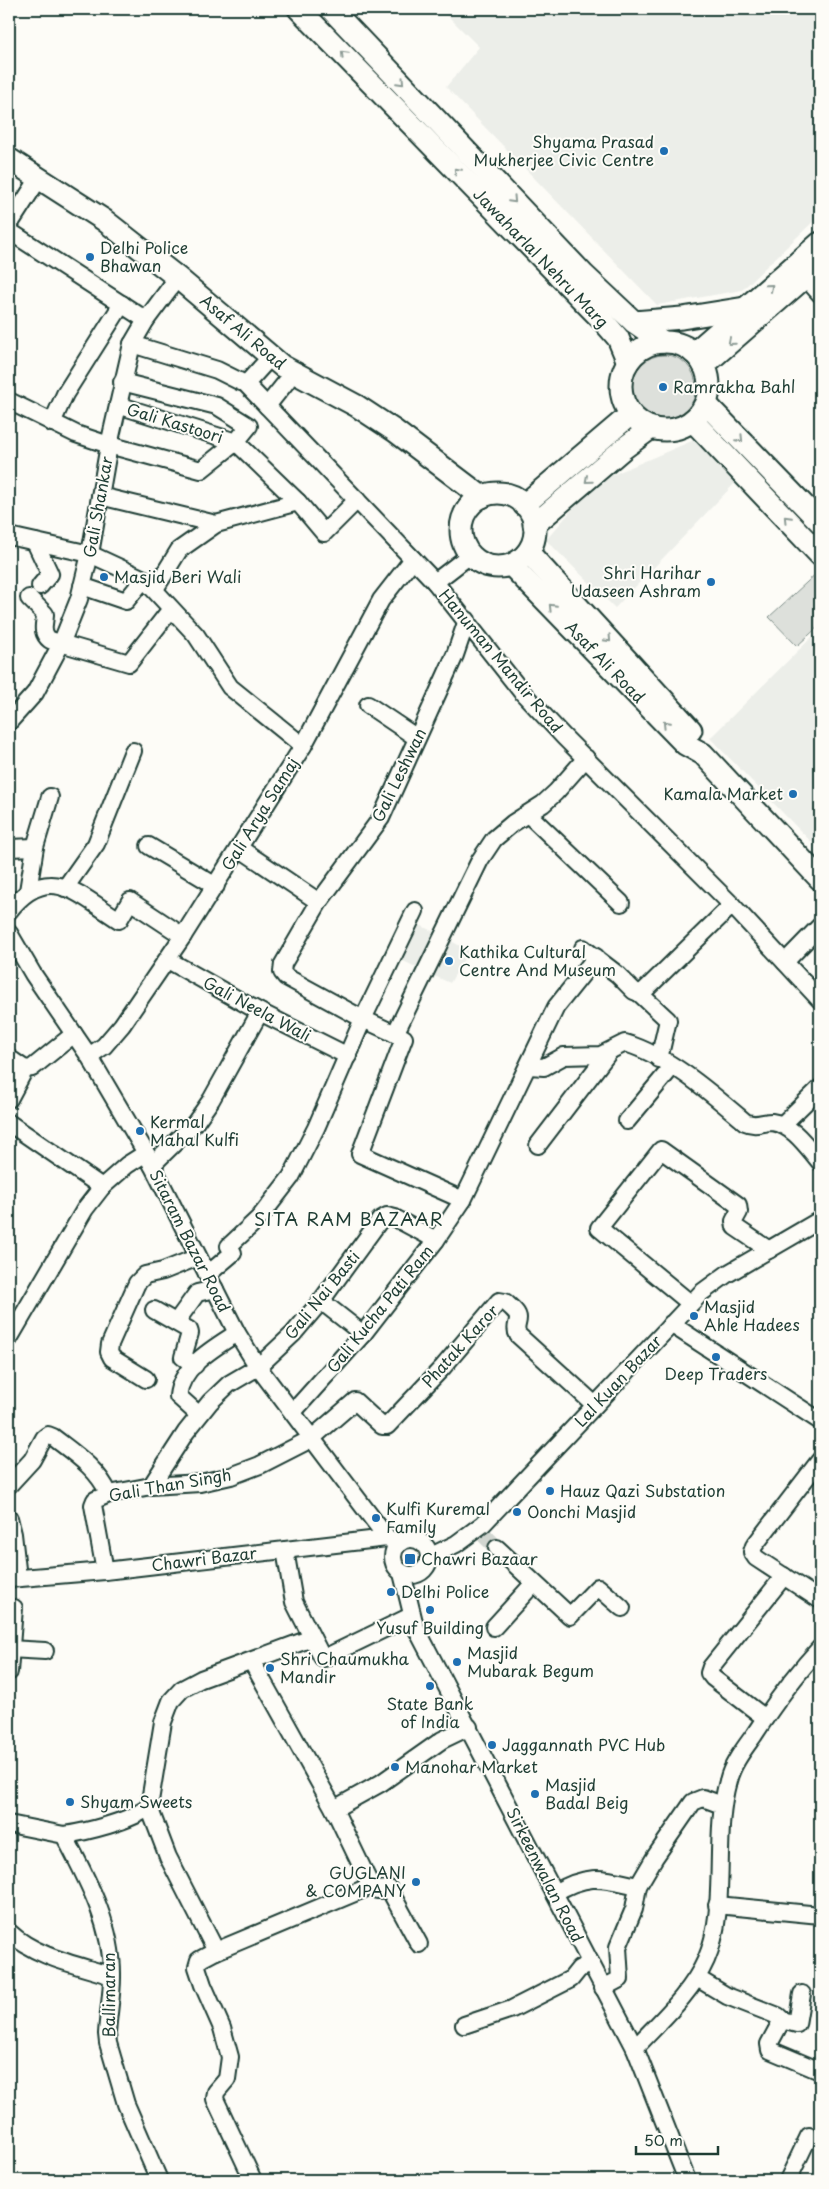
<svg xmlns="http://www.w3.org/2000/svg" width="829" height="2189" font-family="'Playpen Sans',sans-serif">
<rect width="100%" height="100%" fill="#fdfcf7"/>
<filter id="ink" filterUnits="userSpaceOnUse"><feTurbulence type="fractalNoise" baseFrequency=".02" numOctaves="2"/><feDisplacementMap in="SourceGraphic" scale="10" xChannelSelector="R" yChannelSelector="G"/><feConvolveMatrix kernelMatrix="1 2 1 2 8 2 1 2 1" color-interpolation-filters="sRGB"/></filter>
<g filter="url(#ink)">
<g fill="#eceee9">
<path d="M 441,9 L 817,9 L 820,12 L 820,215 L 742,290 L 657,305 L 446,87 L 479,47 Z"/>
<path d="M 694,440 L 736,482 L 615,608 L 546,540 L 596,482 Z"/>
<path d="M 820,629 L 820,851 L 710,738 Z"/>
<path d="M 414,922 L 440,935 L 422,970 L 395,957 Z"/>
<path d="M 444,937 L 469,951 L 450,983 L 428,973 Z"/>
</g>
<g fill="#dde0db" stroke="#7e8e88">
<circle cx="664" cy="387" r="32"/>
<path d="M 819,571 L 820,573 L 820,625 L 797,646 L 769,617 Z"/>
</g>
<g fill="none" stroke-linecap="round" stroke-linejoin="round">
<path stroke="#d1d6d0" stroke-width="16" stroke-dasharray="16 8" stroke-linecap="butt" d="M 484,1535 L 497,1548"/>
<g stroke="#1f3d34" stroke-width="20">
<g id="minor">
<path d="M 9,225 L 34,186"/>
<path d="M 9,231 L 146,320"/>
<path d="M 805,277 L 820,294"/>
<path d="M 132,344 L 217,370 L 241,382"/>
<path d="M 265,363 L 246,384 L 435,582 L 521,691 L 564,737 L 732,905 L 820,1000"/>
<path d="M 9,401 L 76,434 L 109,445 L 201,470 L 236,442 L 249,426 L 217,406 L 122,382"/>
<path d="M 118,405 L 236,442 L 298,502"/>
<path d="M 267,406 L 287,381"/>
<path d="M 52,423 L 65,394 L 122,304"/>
<path d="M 100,496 L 216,524"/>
<path d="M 9,536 L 90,554 L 144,579 L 196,635 L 230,687 L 303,746"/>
<path d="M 35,542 L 50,574 L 40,586"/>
<path d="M 435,582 L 470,555"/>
<path d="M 82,586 L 126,601 L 144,579"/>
<path d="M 155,589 L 179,550 L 216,524 L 298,502 L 324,533 L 357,500"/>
<path d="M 29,598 L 45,614 C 45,624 40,632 50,640 L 129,663 L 171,609"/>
<path d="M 368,705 L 417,738"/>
<path d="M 9,722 L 35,693 L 61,644 L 79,599 L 90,554 L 109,445 L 132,344 L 146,320 L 172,285"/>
<path d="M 528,814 L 621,903"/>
<path d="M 149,846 L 216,886"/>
<path d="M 9,848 L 35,847"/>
<path d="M 239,848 L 319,902"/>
<path d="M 65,888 L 96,844 L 133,751"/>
<path d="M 28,891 L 35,847 L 50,797"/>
<path d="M 9,911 C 48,861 78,894 119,920 L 130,901 L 183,936"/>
<path d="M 415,911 L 363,1019 L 286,977 L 282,972 L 283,964 L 319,902 L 381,818 L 455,655 L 467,620"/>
<path d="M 9,933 L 33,974 L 89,1056 L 146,1153 L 237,1333 L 258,1367 L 387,1538"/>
<path d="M 583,948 L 617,974 L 634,991 L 639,993 L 644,991 L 732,905"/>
<path d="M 168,960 L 260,1012 L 348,1056"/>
<path d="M 785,962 L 820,926"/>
<path d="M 639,993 L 668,1020 L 659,1059"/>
<path d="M 395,1034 L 480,860 L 494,839 L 513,823 L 543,804 L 556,792 L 586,758"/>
<path d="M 89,1056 L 104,1046 L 122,1025 L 183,936 L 303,746 L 381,600 L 413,559"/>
<path d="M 9,1058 L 25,1069 L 32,1068 L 74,1034"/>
<path d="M 529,1066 L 544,1067 L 564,1056 L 601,1055 L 625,1043 C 669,1056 711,1093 745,1122 C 756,1127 762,1122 772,1122 C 792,1124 808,1148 820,1162"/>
<path d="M 9,1099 L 25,1069"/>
<path d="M 627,1121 L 672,1067"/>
<path d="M 9,1123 L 102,1187"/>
<path d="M 782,1125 L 820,1088"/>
<path d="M 538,1145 L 609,1052"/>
<path d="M 152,1165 L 195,1123 L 211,1100 L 260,1012"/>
<path d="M 207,1275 L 233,1253 L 229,1246 L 260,1217 L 291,1177 L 316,1128 L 363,1019 L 404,1038 L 360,1154 L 463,1200"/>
<path d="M 321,1301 L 363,1334"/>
<path d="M 690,1303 L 599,1228 L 661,1150 L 738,1205 L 739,1212 L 734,1221 L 735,1227 L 769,1250"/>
<path d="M 154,1310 L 189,1330 L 190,1333 L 183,1357 L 195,1365"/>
<path d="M 176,1322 L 197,1293 L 215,1289"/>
<path d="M 671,1324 L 820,1421"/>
<path d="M 9,1339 L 85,1209 L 102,1187 L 127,1165 L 146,1153"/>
<path d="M 146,1379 L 112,1358 L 109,1352 L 110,1344 L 137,1283 L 145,1275 L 163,1271 L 198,1257"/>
<path d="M 293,1412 L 363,1334 L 436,1240 L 463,1200 L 556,1007 L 596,957"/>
<path d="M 199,1415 L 178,1396 C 181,1366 214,1348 237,1333"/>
<path d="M 820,1460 L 754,1546 L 752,1552 L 756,1558 L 820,1600"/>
<path d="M 9,1485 L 32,1460 L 44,1438 L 48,1435 L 53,1437 C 75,1454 97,1468 109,1494"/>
<path d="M 151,1486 L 186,1432 L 210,1402 L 229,1384 L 258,1367 L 293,1334 L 321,1301 L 380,1220 L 387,1216 L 395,1218 L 436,1240"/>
<path d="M 9,1518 L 13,1534 L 18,1578"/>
<circle cx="411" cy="1557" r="18"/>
<path d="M 497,1548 L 570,1616 L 598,1587 L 622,1608"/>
<path d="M 285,1550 L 294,1602 L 322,1657 L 324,1658 L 411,1616"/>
<path d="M 429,1557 L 456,1544 L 483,1524 L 701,1293 L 727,1274 L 820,1220"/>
<path d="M 105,1571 L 93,1505 L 95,1500 L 109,1494 L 151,1486 L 200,1483 L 231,1476 L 260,1465 L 311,1439 L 355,1401 L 382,1426 L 387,1426 L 443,1367 L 499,1301 L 505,1302 C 509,1306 518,1312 518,1318 C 518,1325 514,1328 518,1335 L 595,1405"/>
<path d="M 402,1573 L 415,1626 L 635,2048 L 687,2180"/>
<path d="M 9,1579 L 105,1571 L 387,1538 L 399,1543"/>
<path d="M 494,1627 L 534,1583"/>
<path d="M 9,1649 L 45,1651"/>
<path d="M 252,1662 L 334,1809 L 371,1886 L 216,1951 L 199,1960 L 197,1967 L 203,1985 L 222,2028 L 230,2057 L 227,2079 L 216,2092 L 215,2099 L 253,2180"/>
<path d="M 9,1672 L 14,1608"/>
<path d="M 765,1718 L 713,1678 L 709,1673 L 711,1667 L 784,1576"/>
<path d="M 334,1809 L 381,1783 L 442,1740 L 469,1727"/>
<path d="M 9,1824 L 64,1835 C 87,1879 113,1926 112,1977 C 112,1996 108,2015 107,2034 L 108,2043 L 126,2104 L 159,2180"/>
<path d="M 64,1835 C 86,1832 131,1821 149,1807"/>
<path d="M 371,1886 L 377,1890 L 389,1889 L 419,1944"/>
<path d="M 554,1893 C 589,1873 601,1878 638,1886"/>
<path d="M 717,1905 L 820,1915"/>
<path d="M 9,1932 C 35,1957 78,1965 112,1976"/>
<path d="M 216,1951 L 168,1857 L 149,1807 L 163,1722 L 171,1701 L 182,1689 L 201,1679 L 312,1638"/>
<path d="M 697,1978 L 727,1996 L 778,2016 L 782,2020 L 769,2044 L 770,2050 L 820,2071"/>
<path d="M 603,1988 L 620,1979 L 618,1947 L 634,1909 L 638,1886 L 655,1857 L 693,1802 L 703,1798 L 722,1805"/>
<path d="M 782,2020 L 797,2024 L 802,1994"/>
<path d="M 464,2025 L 512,2009 L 571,1979 L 579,1969 L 591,1963"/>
<path d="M 635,2048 C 660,2021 691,1994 706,1960 C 729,1908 712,1837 728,1781 C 732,1764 744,1749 754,1735 C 774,1704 795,1675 820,1648"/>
<path d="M 788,2180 L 809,2136"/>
</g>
</g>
<g stroke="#1f3d34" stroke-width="25">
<g id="major">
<path d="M 299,9 L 605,323 L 618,338 L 628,362"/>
<path d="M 331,9 L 584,275 L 634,322 L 663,342"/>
<path d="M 9,159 L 104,220 L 178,278 L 282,366 L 357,406 L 395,431 L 482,497"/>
<path d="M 634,322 L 682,318 L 745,308"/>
<circle cx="665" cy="386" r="44"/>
<path d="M 694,353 L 820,243"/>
<path d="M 704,365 L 820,264"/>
<path d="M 706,404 L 820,522"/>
<path d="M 693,421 L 820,555"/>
<circle cx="498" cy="530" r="37"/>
<path d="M 524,505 L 631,414"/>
<path d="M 534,525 L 624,448 L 651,428"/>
<path d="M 528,552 L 691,730"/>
<path d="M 511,565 L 685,744 L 703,754 L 820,879"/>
</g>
</g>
<use href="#minor" stroke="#fdfcf7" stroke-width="16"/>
<use href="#major" stroke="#fdfcf7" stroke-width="21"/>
</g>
<defs><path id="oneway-chevron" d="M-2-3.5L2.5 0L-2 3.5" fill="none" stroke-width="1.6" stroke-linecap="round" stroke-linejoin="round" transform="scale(1.25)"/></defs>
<g stroke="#8e9c96">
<use href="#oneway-chevron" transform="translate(344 54) rotate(-134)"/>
<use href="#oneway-chevron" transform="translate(401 82) rotate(47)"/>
<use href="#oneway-chevron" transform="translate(457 171) rotate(-134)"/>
<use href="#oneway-chevron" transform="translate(513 200) rotate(47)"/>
<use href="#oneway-chevron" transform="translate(770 287) rotate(-41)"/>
<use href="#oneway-chevron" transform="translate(731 342) rotate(139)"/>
<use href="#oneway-chevron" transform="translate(740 439) rotate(46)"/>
<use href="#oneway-chevron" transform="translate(588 480) rotate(139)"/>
<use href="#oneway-chevron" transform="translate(787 519) rotate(-134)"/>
<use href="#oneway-chevron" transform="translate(552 607) rotate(-134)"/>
<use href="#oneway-chevron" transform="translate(608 639) rotate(47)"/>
<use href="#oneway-chevron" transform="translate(666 724) rotate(-134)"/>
</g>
</g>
<g fill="#1f6fb2" stroke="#fdfcf7" stroke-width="2">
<circle cx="664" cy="151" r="5"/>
<circle cx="90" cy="257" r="5"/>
<circle cx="663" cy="387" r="5"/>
<circle cx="104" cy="577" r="5"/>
<circle cx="711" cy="582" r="5"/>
<circle cx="793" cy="794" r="5"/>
<circle cx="449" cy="961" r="5"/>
<circle cx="140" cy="1131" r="5"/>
<circle cx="694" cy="1316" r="5"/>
<circle cx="716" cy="1357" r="5"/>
<circle cx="550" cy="1491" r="5"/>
<circle cx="517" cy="1512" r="5"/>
<circle cx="376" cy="1518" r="5"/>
<rect x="404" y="1553" width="12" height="12" rx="2.5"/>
<circle cx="391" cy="1592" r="5"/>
<circle cx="430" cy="1610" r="5"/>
<circle cx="457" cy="1662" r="5"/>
<circle cx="270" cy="1668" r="5"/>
<circle cx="430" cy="1686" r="5"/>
<circle cx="492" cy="1745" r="5"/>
<circle cx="395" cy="1767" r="5"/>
<circle cx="535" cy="1794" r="5"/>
<circle cx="70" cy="1802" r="5"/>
<circle cx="416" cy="1882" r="5"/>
</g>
<g text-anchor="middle" stroke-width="4" stroke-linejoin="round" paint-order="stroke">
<g font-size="16" fill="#1f3d34" stroke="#fdfcf7" text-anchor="start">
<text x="654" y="148" text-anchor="end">Shyama Prasad<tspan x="654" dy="18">Mukherjee Civic Centre</tspan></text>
<text x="100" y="254">Delhi Police<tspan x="100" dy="18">Bhawan</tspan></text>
<text x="673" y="393">Ramrakha Bahl</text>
<text x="701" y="579" text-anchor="end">Shri Harihar<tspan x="701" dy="18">Udaseen Ashram</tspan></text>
<text x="114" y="583">Masjid Beri Wali</text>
<text x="783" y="800" text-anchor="end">Kamala Market</text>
<text x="459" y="958">Kathika Cultural<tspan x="459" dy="18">Centre And Museum</tspan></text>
<text x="150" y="1128">Kermal<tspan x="150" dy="18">Mahal Kulfi</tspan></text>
<text x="704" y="1313">Masjid<tspan x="704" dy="18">Ahle Hadees</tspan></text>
<text x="716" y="1380" text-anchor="middle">Deep Traders</text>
<text x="560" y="1497">Hauz Qazi Substation</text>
<text x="386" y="1515">Kulfi Kuremal<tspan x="386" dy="18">Family</tspan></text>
<text x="527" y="1518">Oonchi Masjid</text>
<text x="421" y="1565">Chawri Bazaar</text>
<text x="401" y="1598">Delhi Police</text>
<text x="430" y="1634" text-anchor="middle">Yusuf Building</text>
<text x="467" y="1659">Masjid<tspan x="467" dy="18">Mubarak Begum</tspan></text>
<text x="280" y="1665">Shri Chaumukha<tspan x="280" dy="18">Mandir</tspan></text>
<text x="430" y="1710" text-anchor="middle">State Bank<tspan x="430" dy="18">of India</tspan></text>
<text x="502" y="1751">Jaggannath PVC Hub</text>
<text x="405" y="1773">Manohar Market</text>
<text x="545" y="1791">Masjid<tspan x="545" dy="18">Badal Beig</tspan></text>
<text x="80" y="1808">Shyam Sweets</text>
<text x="406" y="1879" text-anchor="end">GUGLANI<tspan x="406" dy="18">&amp; COMPANY</tspan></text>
</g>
<g font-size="16" fill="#1f3d34" stroke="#fdfcf7">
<text transform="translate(541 258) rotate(46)" y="6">Jawaharlal Nehru Marg</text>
<text transform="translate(243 332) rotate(40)" y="6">Asaf Ali Road</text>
<text transform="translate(175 423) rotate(17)" y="6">Gali Kastoori</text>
<text transform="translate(98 507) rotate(-80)" y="6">Gali Shankar</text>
<text transform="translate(501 661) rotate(50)" y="6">Hanuman Mandir Road</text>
<text transform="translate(605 662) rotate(46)" y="6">Asaf Ali Road</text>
<text transform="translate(399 775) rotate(-64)" y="6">Gali Leshwan</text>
<text transform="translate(260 814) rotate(-58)" y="6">Gali Arya Samaj</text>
<text transform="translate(257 1009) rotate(28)" y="6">Gali Neela Wali</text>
<text transform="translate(190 1241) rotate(63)" y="6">Sitaram Bazar Road</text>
<text transform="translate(322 1295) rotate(-51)" y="6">Gali Nai Basti</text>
<text transform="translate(380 1309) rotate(-51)" y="6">Gali Kucha Pati Ram</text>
<text transform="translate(460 1346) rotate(-48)" y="6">Phatak Karor</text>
<text transform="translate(618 1381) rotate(-47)" y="6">Lal Kuan Bazar</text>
<text transform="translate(170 1485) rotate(-10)" y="6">Gali Than Singh</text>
<text transform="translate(204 1559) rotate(-7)" y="6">Chawri Bazar</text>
<text transform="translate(545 1875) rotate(63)" y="6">Sirkeenwalan Road</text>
<text transform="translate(109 1995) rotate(-90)" y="6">Ballimaran</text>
</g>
<g font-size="18" letter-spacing="1" fill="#1f3d34" stroke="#fdfcf7">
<text x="349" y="1226">SITA RAM BAZAAR</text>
</g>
</g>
<rect width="829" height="2189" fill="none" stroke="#fdfcf7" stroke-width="30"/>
<rect x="15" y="15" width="799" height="2159" fill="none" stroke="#1f3d34" stroke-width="2" filter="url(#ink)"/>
<path d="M636 2146v8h82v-8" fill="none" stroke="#1f3d34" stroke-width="2.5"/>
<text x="644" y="2146" font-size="15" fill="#1f3d34" stroke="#fdfcf7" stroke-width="4" paint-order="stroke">50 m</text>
</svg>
